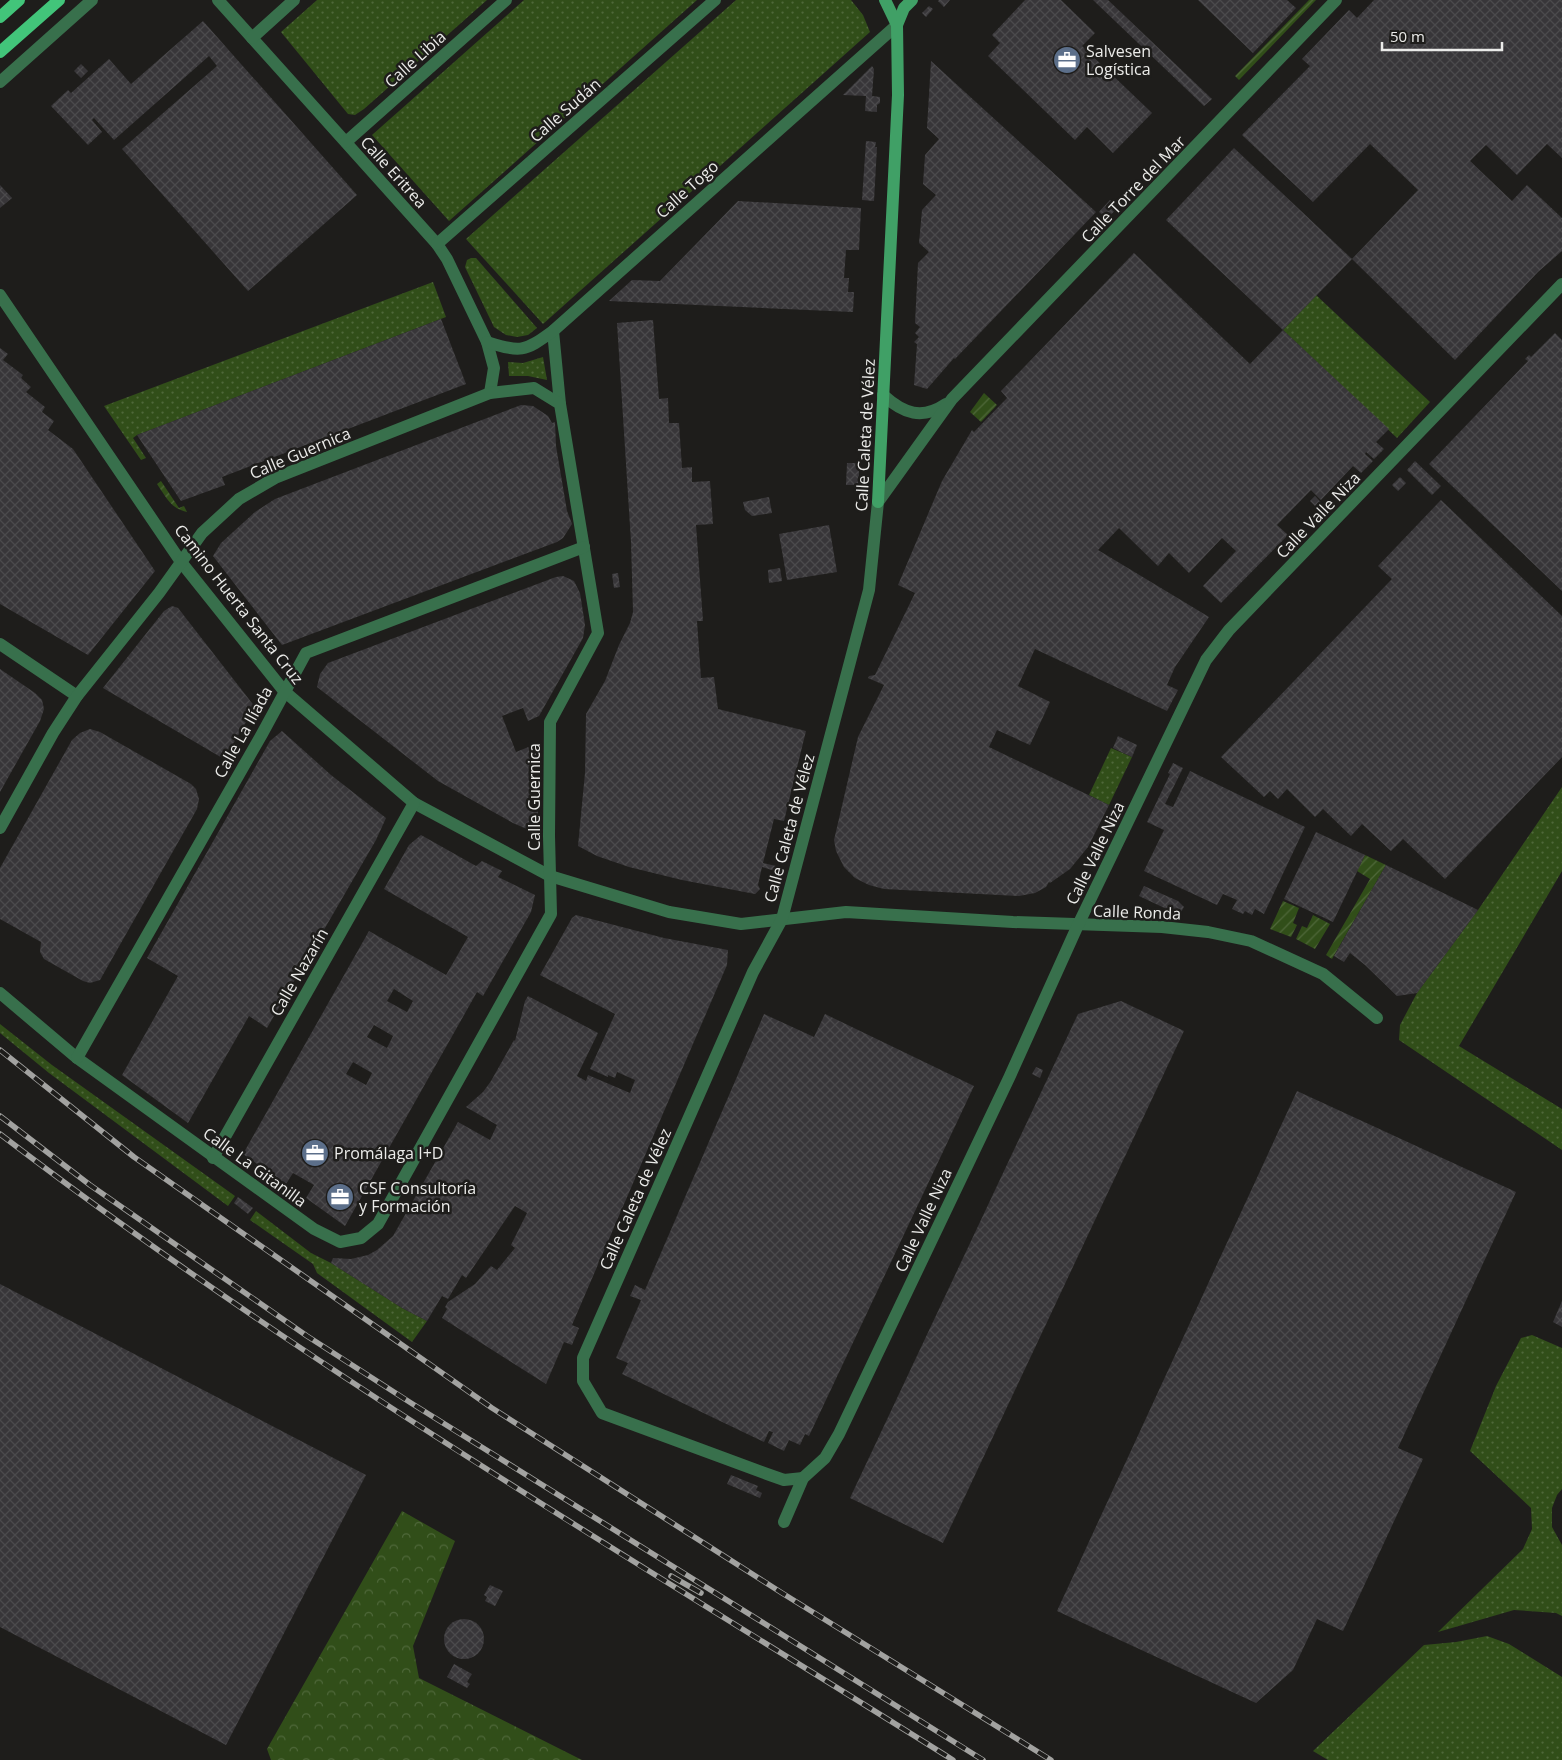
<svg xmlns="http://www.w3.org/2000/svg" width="1562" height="1760" font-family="'Open Sans',sans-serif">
<defs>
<pattern id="grass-dots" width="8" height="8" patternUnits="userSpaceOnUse" patternTransform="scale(1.25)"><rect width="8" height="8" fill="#314e19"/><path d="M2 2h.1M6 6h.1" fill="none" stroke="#4f683a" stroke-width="1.8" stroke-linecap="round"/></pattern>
<pattern id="forest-crowns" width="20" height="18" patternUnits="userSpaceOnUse" patternTransform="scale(1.25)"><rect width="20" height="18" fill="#314e19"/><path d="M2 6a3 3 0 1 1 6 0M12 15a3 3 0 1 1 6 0" fill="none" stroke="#4f683a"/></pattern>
<pattern id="garden-furrows" width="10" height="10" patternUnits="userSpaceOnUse" patternTransform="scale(1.25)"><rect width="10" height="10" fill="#314e19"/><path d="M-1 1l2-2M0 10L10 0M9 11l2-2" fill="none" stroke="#4f683a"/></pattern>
<pattern id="building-cross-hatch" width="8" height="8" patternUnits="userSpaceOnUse" patternTransform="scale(1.25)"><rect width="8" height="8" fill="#383639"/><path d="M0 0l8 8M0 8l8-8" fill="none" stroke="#4b4a4c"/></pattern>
</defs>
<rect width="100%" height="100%" fill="#1e1d1b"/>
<g fill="url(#grass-dots)">
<path d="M 317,0 L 487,0 L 364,109 L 355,115 L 348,114 L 281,32 Z"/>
<path d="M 524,0 L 697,0 L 449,221 L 372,135 Z"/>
<path d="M 736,0 L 851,0 L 863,15 L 870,32 L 543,324 L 466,239 Z"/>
<path d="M 471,258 L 476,258 L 537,328 L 528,335 L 517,337 L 506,335 L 494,327 L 465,267 L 467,260 Z"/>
<path d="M 433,282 L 446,317 L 137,435 L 133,438 L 146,458 L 141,460 L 104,406 Z"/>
<path d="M 1316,295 L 1430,402 L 1397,438 L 1283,330 Z"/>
<path d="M 543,357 L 547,380 L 528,376 L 509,376 L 508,362 L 523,363 Z"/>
<path d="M 1111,748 L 1132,757 L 1109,805 L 1089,795 Z"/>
<path d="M 1562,787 L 1562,871 L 1459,1046 L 1562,1109 L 1562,1150 L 1399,1040 L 1400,1025 L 1417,993 L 1478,910 Z"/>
<path d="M 0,1024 L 52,1065 L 235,1196 L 228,1206 L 49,1073 L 0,1033 Z"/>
<path d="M 256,1211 L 311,1253 L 331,1263 L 402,1308 L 427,1321 L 412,1342 L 317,1273 L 313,1264 L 250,1220 Z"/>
<path d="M 1532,1335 L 1562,1348 L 1562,1489 L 1557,1495 L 1552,1508 L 1552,1527 L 1562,1545 L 1562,1616 L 1556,1613 L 1514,1610 L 1438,1632 L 1523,1549 L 1532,1529 L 1531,1508 L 1470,1451 L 1496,1386 L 1521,1338 Z"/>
<path d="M 1487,1636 L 1509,1644 L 1562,1677 L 1562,1760 L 1328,1760 L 1313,1751 L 1424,1645 L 1456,1642 Z"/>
</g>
<path fill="url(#forest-crowns)" d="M 402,1511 L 455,1541 L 413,1646 L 419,1678 L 582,1760 L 271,1760 L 267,1749 Z"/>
<g fill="url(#garden-furrows)">
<path d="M 1309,0 L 1316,0 L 1239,80 L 1235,76 Z"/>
<path d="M 984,393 L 997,405 L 981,422 L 970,412 Z"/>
<path d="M 161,481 L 179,508 L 184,506 L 187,512 C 170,508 166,497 157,484 Z"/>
<path d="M 1365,855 L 1386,865 L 1332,959 L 1326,955 L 1370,879 L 1357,871 Z"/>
<path d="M 1283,901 L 1299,908 L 1293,923 L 1297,925 L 1291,937 L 1270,929 Z"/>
<path d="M 1313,915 L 1330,924 L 1315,949 L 1296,939 L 1302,926 L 1307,928 Z"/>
</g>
<g fill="url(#building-cross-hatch)" fill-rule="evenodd">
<path d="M 939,0 L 950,0 L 944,7 L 938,1 Z"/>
<path d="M 1025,0 L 1061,0 L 1095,33 L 1082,46 L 1152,113 L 1113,153 L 1087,127 L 1075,140 L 988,56 L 1000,43 L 992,35 Z"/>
<path d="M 1093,0 L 1108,0 L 1212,99 L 1204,106 Z"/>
<path d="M 1198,0 L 1287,0 L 1296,8 L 1253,53 Z"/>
<path d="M 1374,0 L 1562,0 L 1562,158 L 1547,144 L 1517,175 L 1486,145 L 1470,161 L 1512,201 L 1527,185 L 1562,218 L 1562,251 L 1538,272 L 1455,360 L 1352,259 L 1418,190 L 1370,144 L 1313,202 L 1242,135 L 1310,66 L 1302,59 L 1349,10 L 1357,18 Z"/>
<path d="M 929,6 L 933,9 L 926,17 L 922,13 Z"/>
<path d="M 203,21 L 357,195 L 248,291 L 122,149 L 217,66 L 209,56 L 114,140 L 94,118 L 92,120 L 102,132 L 88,145 L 51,106 L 68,90 L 71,93 L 109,59 L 131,84 Z"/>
<path d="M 931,61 L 1096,212 L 955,359 L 954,358 L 927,389 L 914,385 L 917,344 L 914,342 L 919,337 L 915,333 L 920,327 L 915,323 L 918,263 L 929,252 L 919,243 L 922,210 L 936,195 L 923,184 L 925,155 L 939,139 L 927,128 Z"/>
<path d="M 81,64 L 88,71 L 81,78 L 74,71 Z"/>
<path d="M 872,66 L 874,69 L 872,96 L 880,97 L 880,103 L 877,105 L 877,112 L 865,111 L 866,96 L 843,95 Z"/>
<path d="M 866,141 L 876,142 L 875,147 L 877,147 L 874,201 L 862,200 Z"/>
<path d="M 1234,148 L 1352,259 L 1283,330 L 1166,220 Z"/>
<path d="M 0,185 L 12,198 L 0,208 Z"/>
<path d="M 1110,200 L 1118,207 L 1107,219 L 1099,212 Z"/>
<path d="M 738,201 L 861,208 L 859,250 L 846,250 L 844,278 L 849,278 L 848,292 L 854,292 L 853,312 L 609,301 L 632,280 L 660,281 Z"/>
<path d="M 1134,253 L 1250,364 L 1283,330 L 1389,429 L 1376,442 L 1384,449 L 1374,459 L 1366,452 L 1365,454 L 1373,461 L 1361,473 L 1353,466 L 1321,500 L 1311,490 L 1277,525 L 1288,535 L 1221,603 L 1203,586 L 1236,551 L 1222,538 L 1189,573 L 1169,553 L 1158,566 L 1119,528 L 1098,550 L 1209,617 L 1175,667 L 1167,685 L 1178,690 L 1167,711 L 1035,649 L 1018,686 L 1050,702 L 1030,745 L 997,730 L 989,747 L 1109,805 L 1088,847 L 1070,869 L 1050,883 L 1049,882 L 1046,887 L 1035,893 L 1019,896 L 884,889 L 869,885 L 855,878 L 844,867 L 836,851 L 834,840 L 858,737 L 884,685 L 868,678 L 869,676 L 875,675 L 915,593 L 898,585 L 942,481 L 972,430 L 974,432 L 1007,398 L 1001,391 Z"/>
<path d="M 441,319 L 466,384 L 222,477 L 225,485 L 181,501 L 137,435 Z"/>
<path d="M 653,320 L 659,399 L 668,398 L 669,423 L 679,423 L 682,468 L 692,467 L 692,482 L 710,481 L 713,524 L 696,525 L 703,621 L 697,621 L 701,678 L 714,677 L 718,709 L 806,731 L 784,821 L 774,819 L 763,863 L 776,866 L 775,871 L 762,867 L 758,885 L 760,889 L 755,894 L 682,880 L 629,867 L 597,856 L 578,846 L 585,773 L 586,714 L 605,681 L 619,645 L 630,623 L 633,612 L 631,542 L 617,323 Z"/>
<path d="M 1555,333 L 1562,340 L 1562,591 L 1429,464 L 1528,361 L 1525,359 L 1529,355 L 1531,357 Z"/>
<path d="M 0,348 L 8,354 L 3,360 L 23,375 L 21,378 L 31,387 L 26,392 L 45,407 L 42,412 L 54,421 L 48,430 L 73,449 L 155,571 L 88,655 L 0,604 Z"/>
<path d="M 521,405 L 533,406 L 548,416 L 552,423 L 555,422 L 556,446 L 567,511 L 572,524 L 563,538 L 557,542 L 282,645 L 213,556 L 221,543 L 255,512 L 275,499 Z"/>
<path d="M 1415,461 L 1441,486 L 1432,495 L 1407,470 Z"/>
<path d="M 847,463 L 859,463 L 859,485 L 846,485 Z"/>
<path d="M 1400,477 L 1406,483 L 1398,491 L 1392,485 Z"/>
<path d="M 1315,496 L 1327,509 L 1322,513 L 1310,501 Z"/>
<path d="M 769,497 L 772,513 L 752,516 L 745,510 L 743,502 Z"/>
<path d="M 1441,500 L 1562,616 L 1562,757 L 1445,879 L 1403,839 L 1391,851 L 1362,824 L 1351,836 L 1323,809 L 1315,817 L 1287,789 L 1278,799 L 1270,791 L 1264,797 L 1221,757 L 1392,579 L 1378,566 Z"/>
<path d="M 829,525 L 837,572 L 787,580 L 779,534 Z"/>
<path d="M 780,568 L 782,581 L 769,583 L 768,570 Z"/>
<path d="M 618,573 L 620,587 L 614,588 L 612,574 Z"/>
<path d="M 563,576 L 574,581 L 580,593 L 585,625 L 583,638 L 539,716 L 528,721 L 523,708 L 502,716 L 516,752 L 536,744 L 538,819 L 535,826 L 529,830 L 513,823 L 438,781 L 317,687 L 320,674 L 328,663 L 556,577 Z"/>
<path d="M 172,606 L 178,608 L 255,707 L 224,759 L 103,688 L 164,611 Z"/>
<path d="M 0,669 L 35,693 L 42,700 L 44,709 L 40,721 L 0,792 Z"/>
<path d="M 90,729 L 100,732 L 191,784 L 196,789 L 199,799 L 197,809 L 100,980 L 90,983 L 83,981 L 44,959 L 40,952 L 41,942 L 0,919 L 0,868 L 72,740 L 80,733 Z"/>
<path d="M 282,731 L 331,775 L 386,818 L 376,840 L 267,1028 L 249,1016 L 188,1123 L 122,1075 L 178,976 L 147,958 L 270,741 Z"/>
<path d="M 1118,736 L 1137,745 L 1132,757 L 1113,748 Z"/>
<path d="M 1173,763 L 1183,768 L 1165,804 L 1173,807 L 1190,771 L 1305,827 L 1264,914 L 1255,909 L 1252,915 L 1245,911 L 1243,914 L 1232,909 L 1237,900 L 1223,894 L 1217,905 L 1144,871 L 1164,830 L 1147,822 L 1170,774 L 1168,773 Z"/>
<path d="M 1316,832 L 1365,855 L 1333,922 L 1284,899 Z"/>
<path d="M 421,835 L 476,866 L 482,861 L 502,871 L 498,877 L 535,895 L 531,912 L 483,996 L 477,992 L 345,1226 L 306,1198 L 314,1185 L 293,1173 L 286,1184 L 243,1154 L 369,931 L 446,975 L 468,937 L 384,889 L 409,845 ZM 394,989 L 413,1001 L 407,1012 L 387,1001 ZM 374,1025 L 393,1036 L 387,1048 L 367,1037 ZM 353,1062 L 372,1073 L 366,1085 L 346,1074 ZM 314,1143 L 321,1147 L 314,1159 L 307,1155 Z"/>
<path d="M 1386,865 L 1478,910 L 1417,993 L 1397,996 L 1365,965 L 1350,953 L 1344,962 L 1334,956 Z"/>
<path d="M 1144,886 L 1178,901 L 1184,907 L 1181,912 L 1173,912 L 1139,896 Z"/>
<path d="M 576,915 L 664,938 L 728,950 L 727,965 L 572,1325 L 579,1328 L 572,1345 L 564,1342 L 546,1384 L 442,1318 L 447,1309 L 445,1307 L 448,1302 L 475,1284 L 491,1266 L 497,1270 L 515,1248 L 511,1245 L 527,1213 L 515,1206 L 466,1278 L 462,1275 L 448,1299 L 442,1296 L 427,1321 L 402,1308 L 331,1263 L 333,1258 L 351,1259 L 368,1255 L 377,1250 L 393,1236 L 458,1122 L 490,1140 L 497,1125 L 466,1107 L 483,1092 L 491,1081 L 514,1040 L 515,1041 L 525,1001 L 528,996 L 598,1033 L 577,1076 L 586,1081 L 588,1075 L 630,1093 L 635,1080 L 617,1072 L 615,1078 L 608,1075 L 608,1077 L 590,1069 L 615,1014 L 540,975 L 572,918 Z"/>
<path d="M 1121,1001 L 1184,1031 L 943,1543 L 850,1498 L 1078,1014 Z"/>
<path d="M 764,1014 L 814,1037 L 825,1014 L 974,1086 L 809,1436 L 805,1434 L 800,1445 L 789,1440 L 784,1451 L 768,1443 L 773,1432 L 769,1431 L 764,1442 L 622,1374 L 628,1363 L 616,1358 L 641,1300 L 630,1296 L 635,1285 L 645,1290 Z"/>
<path d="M 1036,1067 L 1043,1070 L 1040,1078 L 1032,1074 Z"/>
<path d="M 1297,1091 L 1516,1192 L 1398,1448 L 1423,1459 L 1343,1631 L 1317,1619 L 1293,1670 L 1256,1703 L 1057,1611 Z"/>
<path d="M 238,1197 L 253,1208 L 248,1214 L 234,1203 Z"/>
<path d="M 0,1284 L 366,1475 L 226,1745 L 0,1627 Z"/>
<path d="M 1562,1301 L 1562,1327 L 1553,1322 Z"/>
<path d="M 731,1475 L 758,1486 L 756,1490 L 762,1493 L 760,1498 L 727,1484 Z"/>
<path d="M 490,1585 L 503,1591 L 495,1606 L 485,1601 L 487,1597 L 484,1595 Z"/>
<circle cx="464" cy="1639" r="20"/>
<path d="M 454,1664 L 472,1674 L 467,1682 L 470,1684 L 467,1688 L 447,1677 Z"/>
</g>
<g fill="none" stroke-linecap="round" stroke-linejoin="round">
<g stroke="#38704c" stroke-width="12">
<path d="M 218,0 L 437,244 L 447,259 L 487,342 L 494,368 L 490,393"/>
<path d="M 252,38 L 294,0"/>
<path d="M 0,82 L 92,0"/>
<path d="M 346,142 L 506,0"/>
<path d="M 437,244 L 715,0"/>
<path d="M 0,295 L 181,562 L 284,691 L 414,803 L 550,876 L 669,912 L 741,924 L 846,912 L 1013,922 L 1162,927 L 1208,932 L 1251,941 L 1323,974 L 1377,1018"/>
<path d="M 553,331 L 560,404"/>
<path d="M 487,342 C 521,352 523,353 553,331 L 897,25"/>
<path d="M 883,395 C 904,414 922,420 946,404"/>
<path d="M 0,644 L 77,696"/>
<path d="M 0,828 L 53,733 L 77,696 L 159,593 L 202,533 L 239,499 L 275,478 L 490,393 L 534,388 L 560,404 L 598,633 L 550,722 L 549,836 L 551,914 L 378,1224 L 361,1238 L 340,1242 L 314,1229 L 77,1058 L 0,993"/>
<path d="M 77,1058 L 262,734 L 306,653 L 584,547"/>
<path d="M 213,1158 L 414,803"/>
<path d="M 803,1478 L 784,1480 L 767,1474 L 602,1413 L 583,1381 L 583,1358 L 753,972 L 782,919 L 869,590 L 878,502 L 952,399 L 1336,0"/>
<path d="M 784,1522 L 803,1478 L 825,1458 L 839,1434 L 1009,1078 L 1078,925 L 1206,660 L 1229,630 L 1562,284"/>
</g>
<g stroke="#40a066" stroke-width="12">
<path d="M 897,25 L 904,8 L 912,0"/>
<path d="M 878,502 L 898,95 L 897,25 L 885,0"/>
</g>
<g stroke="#42c57a" stroke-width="12">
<path d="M 0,17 L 19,0"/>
<path d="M 0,52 L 59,0"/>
</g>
<g stroke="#a2a2a0" stroke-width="5.5">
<g id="rail">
<path d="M 0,1050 L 134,1157 L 492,1408 L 782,1593 L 1051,1760"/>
<path d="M 0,1116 L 90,1185 L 307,1336 L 411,1403 L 983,1760"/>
<path d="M 0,1134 C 302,1365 631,1558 953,1760"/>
<path d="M 671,1576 L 701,1593"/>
</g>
</g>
<use href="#rail" stroke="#1e1d1b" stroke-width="4" stroke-dasharray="11" stroke-linecap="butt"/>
</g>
<defs>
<g id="office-disc" transform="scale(1.4375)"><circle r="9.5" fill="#5c6f8a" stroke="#1e1d1b"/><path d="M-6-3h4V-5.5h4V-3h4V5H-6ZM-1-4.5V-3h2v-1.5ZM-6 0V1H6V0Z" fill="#fff"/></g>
</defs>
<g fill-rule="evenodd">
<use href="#office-disc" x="1067" y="60"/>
<use href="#office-disc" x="315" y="1153"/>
<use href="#office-disc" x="340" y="1197"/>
</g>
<g text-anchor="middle" stroke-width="5" stroke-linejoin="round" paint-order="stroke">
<g font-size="16" fill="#ebebe9" stroke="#1e1d1b" text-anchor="start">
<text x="1086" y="57">Salvesen<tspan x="1086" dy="18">Logística</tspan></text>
<text x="334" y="1159">Promálaga I+D</text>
<text x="359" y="1194">CSF Consultoría<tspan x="359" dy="18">y Formación</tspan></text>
</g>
<g font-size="16" fill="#ebebe9" stroke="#1e1d1b">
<text transform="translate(415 59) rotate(-42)" y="6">Calle Libia</text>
<text transform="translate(565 110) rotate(-41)" y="6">Calle Sudán</text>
<text transform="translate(394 172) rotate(48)" y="6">Calle Eritrea</text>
<text transform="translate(687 189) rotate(-42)" y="6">Calle Togo</text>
<text transform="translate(1133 189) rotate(-46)" y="6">Calle Torre del Mar</text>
<text transform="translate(865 435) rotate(-87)" y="6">Calle Caleta de Vélez</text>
<text transform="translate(300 453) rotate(-23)" y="6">Calle Guernica</text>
<text transform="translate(1318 515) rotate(-46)" y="6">Calle Valle Niza</text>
<text transform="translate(239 604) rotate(52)" y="6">Camino Huerta Santa Cruz</text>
<text transform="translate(243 732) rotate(-61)" y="6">Calle La Ilíada</text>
<text transform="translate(534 797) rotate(-90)" y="6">Calle Guernica</text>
<text transform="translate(789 828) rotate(-75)" y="6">Calle Caleta de Vélez</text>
<text transform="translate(1095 853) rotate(-64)" y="6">Calle Valle Niza</text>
<text transform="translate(1137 912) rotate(2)" y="6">Calle Ronda</text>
<text transform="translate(299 972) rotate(-60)" y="6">Calle Nazarín</text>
<text transform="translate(255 1167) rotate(36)" y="6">Calle La Gitanilla</text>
<text transform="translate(635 1199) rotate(-66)" y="6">Calle Caleta de Vélez</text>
<text transform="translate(923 1220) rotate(-65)" y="6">Calle Valle Niza</text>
</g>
</g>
<path d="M1382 42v8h120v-8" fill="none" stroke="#ebebe9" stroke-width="2.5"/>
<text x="1390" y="42" font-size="15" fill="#ebebe9" stroke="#1e1d1b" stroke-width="4" paint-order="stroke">50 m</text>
</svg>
